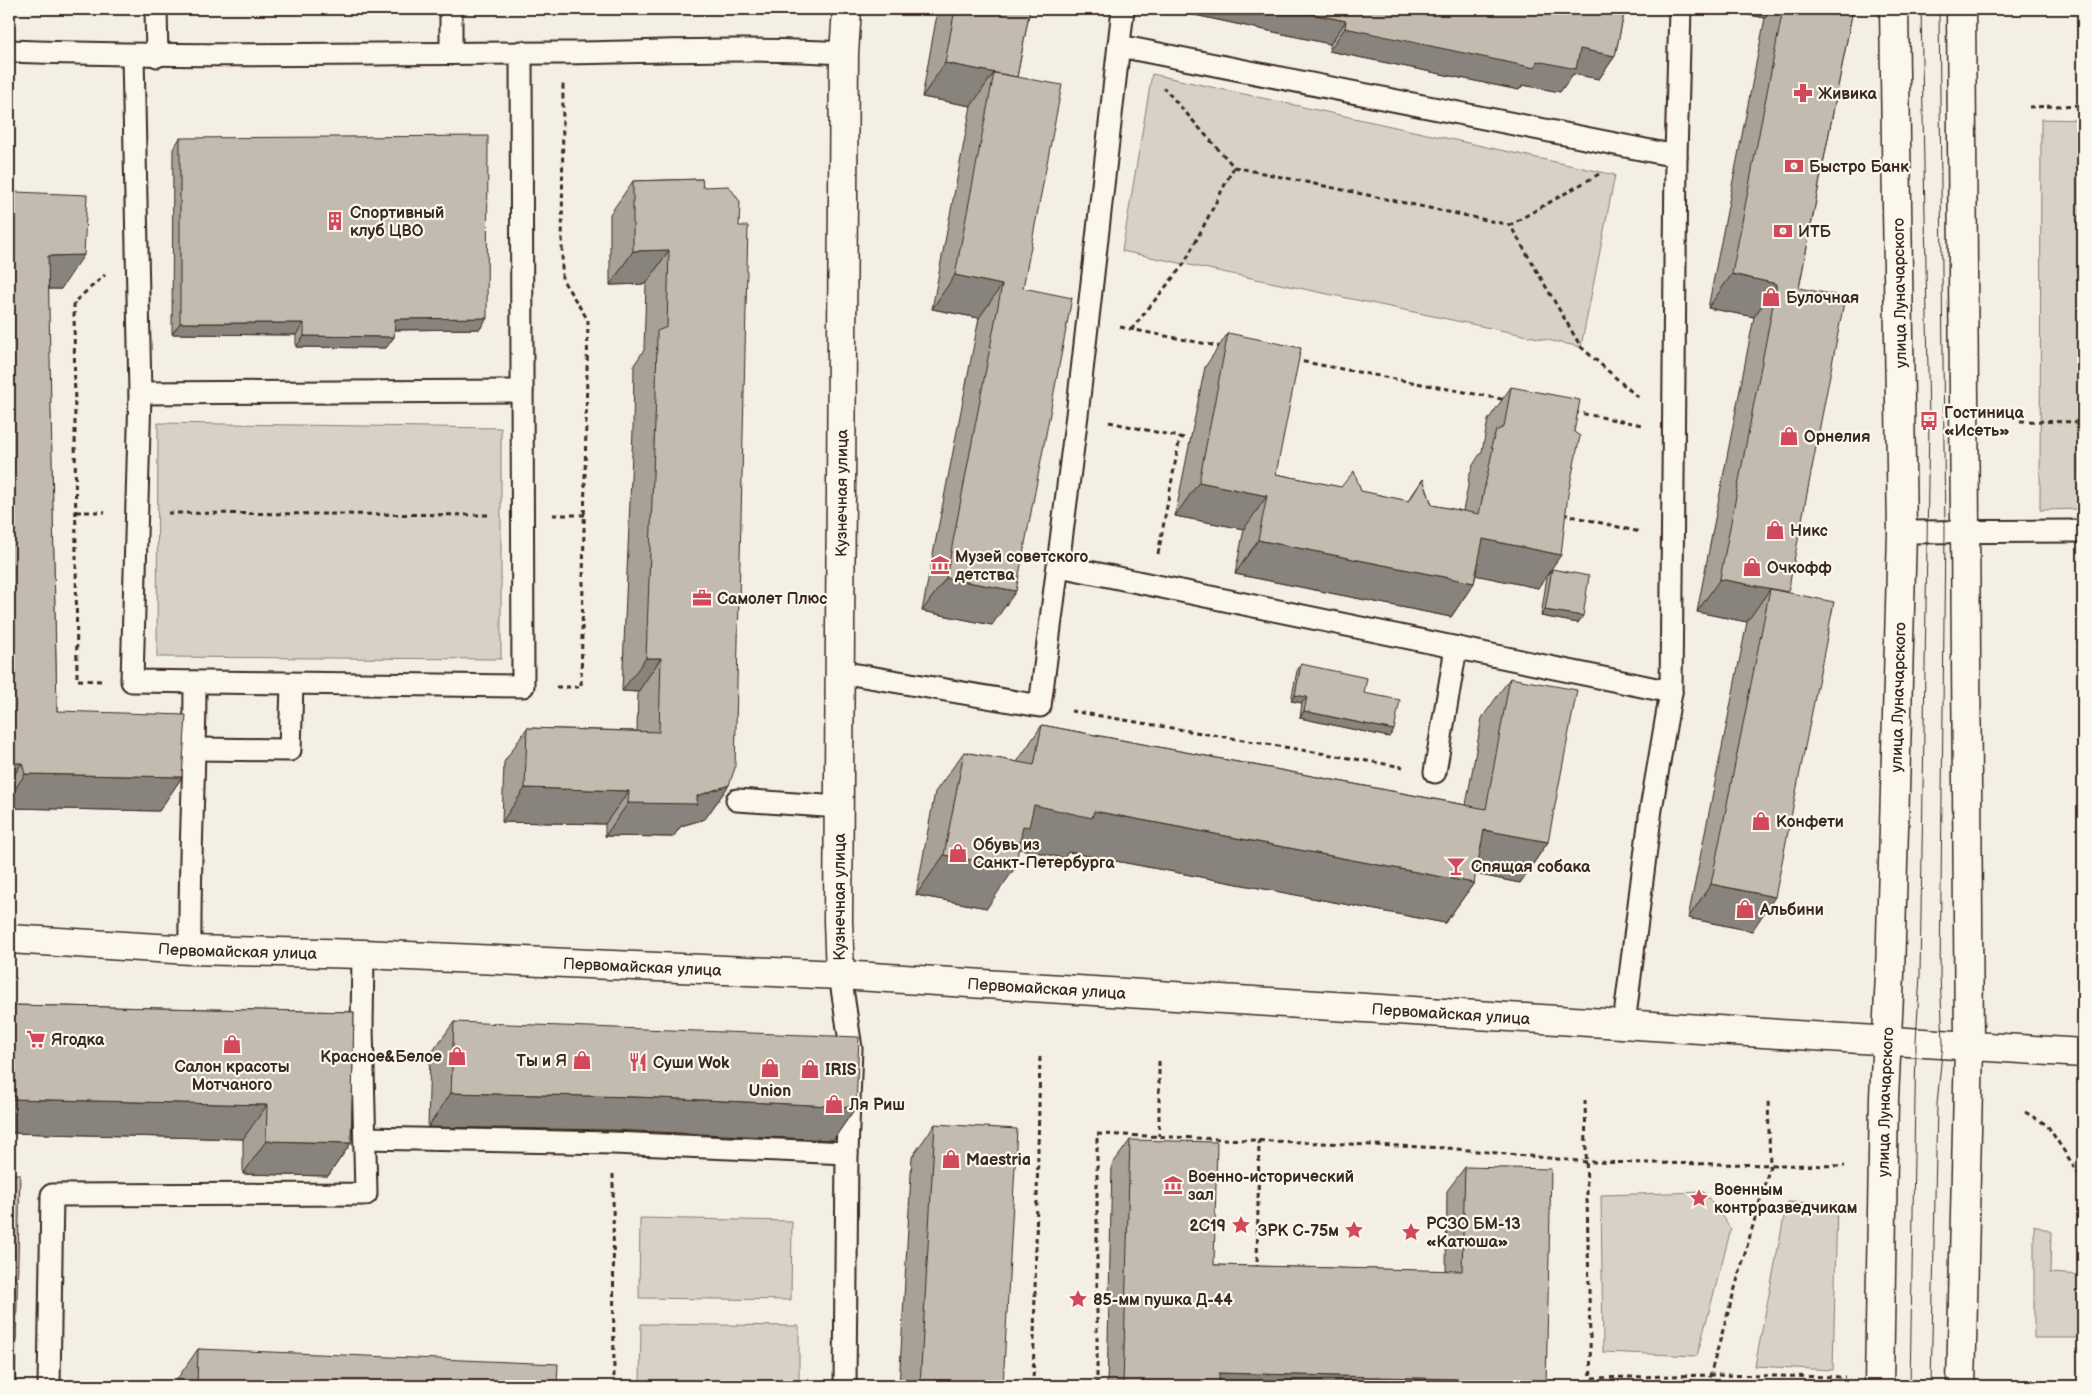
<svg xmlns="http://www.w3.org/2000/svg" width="2092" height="1395" font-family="'Balsamiq Sans',sans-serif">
<rect width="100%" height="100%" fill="#f3efe4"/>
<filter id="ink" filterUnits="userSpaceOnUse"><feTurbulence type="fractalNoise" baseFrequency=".02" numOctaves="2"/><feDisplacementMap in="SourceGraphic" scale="10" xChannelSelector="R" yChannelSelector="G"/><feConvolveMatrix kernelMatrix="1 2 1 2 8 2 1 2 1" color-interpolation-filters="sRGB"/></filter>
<g filter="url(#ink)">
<g fill="#d8d1c6" stroke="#8a7e72">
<path d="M 1152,74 L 1615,175 L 1581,347 L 1122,251 Z"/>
<path d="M 2041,119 L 2083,120 L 2083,509 L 2040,510 Z"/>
<path d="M 158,423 L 501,428 L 501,659 L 157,657 Z"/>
<path d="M 1704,1192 L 1731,1229 L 1697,1356 L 1603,1352 L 1601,1195 Z"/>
<path d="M 1787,1202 L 1837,1203 L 1833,1370 L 1755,1366 Z"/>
<path d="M 640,1218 L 792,1221 L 791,1300 L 639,1298 Z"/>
<path d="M 2034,1225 L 2051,1232 L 2050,1273 L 2083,1275 L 2083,1338 L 2034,1338 Z"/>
<path d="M 641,1324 L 799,1326 L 799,1386 L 640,1386 Z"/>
</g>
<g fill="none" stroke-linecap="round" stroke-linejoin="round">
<g stroke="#3b2a1e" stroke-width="25">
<g id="lane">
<path d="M 156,9 L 157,56"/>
<path d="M 1119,46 L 1676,156"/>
<path d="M 9,51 C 193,58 378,53 563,53 C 657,52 750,47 844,53"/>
<path d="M 451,53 L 451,9"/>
<path d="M 133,55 L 140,393 L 132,681 L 523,686 L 521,52"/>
<path d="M 140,393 L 522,391"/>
<path d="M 1902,532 L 2083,531"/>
<path d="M 1060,566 L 1671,692"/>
<path d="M 840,672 L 1040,706 L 1077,415 L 1123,9"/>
<path d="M 195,749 L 290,750 L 292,684"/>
<path d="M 1435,772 L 1456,648"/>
<path d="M 737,800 L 839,807"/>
<path d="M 190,950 C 189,861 195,772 195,682"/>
<path d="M 840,975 L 851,1048 L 847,1153 L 845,1386"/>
<path d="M 1624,1024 L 1651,809 L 1671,692 L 1676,156 L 1680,9"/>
<path d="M 365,1138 L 613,1143 L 847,1153"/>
<path d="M 49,1386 L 52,1195 L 366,1194 L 362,1027 L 363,954"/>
</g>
</g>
<g stroke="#3b2a1e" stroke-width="31">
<g id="street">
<path id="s1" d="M 840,975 L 838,921 L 844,53 L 847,9"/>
</g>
</g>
<g stroke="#3b2a1e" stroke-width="31">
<g id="secondary">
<path id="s2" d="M 9,939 L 190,950 L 363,954 L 840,975 L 2083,1053"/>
<path id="s3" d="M 1879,1386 L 1884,1098 L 1890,974 L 1902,532 L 1894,9"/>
<path d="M 1961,1386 L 1969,1045 L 1961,9"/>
</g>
</g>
<g stroke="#3b2a1e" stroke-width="3" stroke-dasharray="5 4" stroke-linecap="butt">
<path d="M 2073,9 L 2083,26"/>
<path d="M 2029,107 L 2083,105"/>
<path d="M 1234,167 L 1510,225"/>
<path d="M 1599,174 L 1510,225 L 1581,347 L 1641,400"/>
<path d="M 1120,327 L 1222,347"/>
<path d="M 1131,330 L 1184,264 L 1234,167 L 1164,88"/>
<path d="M 1294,360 L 1507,400"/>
<path d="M 1574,412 L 1642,425"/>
<path d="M 2020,421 L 2083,422"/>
<path d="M 1109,422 L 1184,438"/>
<path d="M 76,512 L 105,512"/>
<path d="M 168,513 L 490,515"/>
<path d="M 1563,514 L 1640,532"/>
<path d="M 553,515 L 585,515"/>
<path d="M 1158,554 L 1180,437"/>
<path d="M 101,681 L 77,680 L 74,302 L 105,275"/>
<path d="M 556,687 L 581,687 L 588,320 L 562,279 L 563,84"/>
<path d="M 1071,711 L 1403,767"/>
<path d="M 1159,1061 L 1159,1136"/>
<path d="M 1585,1100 L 1591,1386"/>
<path d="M 2025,1112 L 2047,1125 L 2083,1180"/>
<path d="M 613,1174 L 614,1386"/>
<path d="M 1257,1270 L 1259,1140"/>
<path d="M 1592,1378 L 1710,1375 L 1845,1377"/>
<path d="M 1033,1386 L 1040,1056"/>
<path d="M 1097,1386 L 1097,1134 L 1447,1148 L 1588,1162 L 1845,1166"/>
<path d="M 1707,1386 L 1770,1166 L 1768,1098"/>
</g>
<use href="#lane" stroke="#fbf7ec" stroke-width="21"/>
<use href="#street" stroke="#fbf7ec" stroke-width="28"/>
<use href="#secondary" stroke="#fbf7ec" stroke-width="28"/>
<g stroke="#3b2a1e" stroke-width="1">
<path d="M 1910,1386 L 1916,1041 L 1920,975 L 1929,421 L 1921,9"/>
<path d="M 1931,1386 L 1937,1104 L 1943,1043 L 1940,975 L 1945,532 L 1939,9"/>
</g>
</g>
<g fill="#a8a197" stroke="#3b2a1e">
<path d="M 938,9 L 1030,9 L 1017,77 L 1023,288 L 992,625 L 922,611 L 979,318 L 932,309 L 971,106 L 922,97 Z"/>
<path d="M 1177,9 L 1625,9 L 1615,56 L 1599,79 L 1573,74 L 1560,92 L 1523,85 L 1519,90 L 1329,51 L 1330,44 L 1176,11 Z"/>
<path d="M 1719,9 L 1853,9 L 1799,288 L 1788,592 L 1752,931 L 1688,918 L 1747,622 L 1697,612 L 1754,317 L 1708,308 L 1765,18 Z"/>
<path d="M 180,138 L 487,318 L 480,329 L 394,330 L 394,337 L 386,348 L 296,347 L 296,335 L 172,334 L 173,149 Z"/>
<path d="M 702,179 L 729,785 L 705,819 L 681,826 L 673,837 L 605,836 L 605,824 L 502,822 L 504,762 L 527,728 L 637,731 L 638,692 L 622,691 L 633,430 L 634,365 L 644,350 L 646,284 L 610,285 L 610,214 L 633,181 Z"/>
<path d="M 9,199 L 61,289 L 48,289 L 57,711 L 182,777 L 159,811 L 9,808 Z"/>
<path d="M 1228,333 L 1276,474 L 1408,501 L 1423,479 L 1432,505 L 1463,511 L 1469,481 L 1468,480 L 1473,465 L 1482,451 L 1488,420 L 1511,387 L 1538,588 L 1476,575 L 1474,583 L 1451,617 L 1235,574 L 1244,529 L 1175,516 L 1205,367 Z"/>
<path d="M 1552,569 L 1578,623 L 1541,616 L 1547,576 Z"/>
<path d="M 1301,664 L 1364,693 L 1389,737 L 1300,718 L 1302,703 L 1291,701 L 1297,671 Z"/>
<path d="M 1510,678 L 1548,842 L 1520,883 L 1475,874 L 1474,883 L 1445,923 L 1068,852 L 1064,858 L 1019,848 L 987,908 L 916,895 L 935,792 L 964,752 L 1017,762 L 1042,725 L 1466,805 L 1482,718 Z"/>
<path d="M 9,1005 L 354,1012 L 351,1143 L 328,1176 L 243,1174 L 243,1139 L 10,1133 Z"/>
<path d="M 454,1022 L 856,1107 L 833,1140 L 613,1130 L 428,1127 L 430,1055 Z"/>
<path d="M 935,1124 L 1003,1386 L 899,1386 L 912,1157 Z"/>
<path d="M 1130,1140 L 1214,1265 L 1446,1271 L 1447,1191 L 1465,1167 L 1546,1386 L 1107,1386 L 1112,1165 Z"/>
<path d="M 198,1349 L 557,1386 L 174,1386 L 175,1382 Z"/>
</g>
<g fill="#88837b" stroke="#3b2a1e">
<path d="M 1178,9 L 1288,9 L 1346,21 L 1330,44 L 1176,11 Z"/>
<path d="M 1719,9 L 1771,9 L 1765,18 Z"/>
<path d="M 1345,28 L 1537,61 L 1580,49 L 1615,56 L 1599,79 L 1573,74 L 1560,92 L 1523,85 L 1519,90 L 1329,51 Z"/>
<path d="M 945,63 L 1017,77 L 994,73 L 971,106 L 922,97 Z"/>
<path d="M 669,250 L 646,284 L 610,285 L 633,251 Z"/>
<path d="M 84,255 L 61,289 L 24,289 L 48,256 Z"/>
<path d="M 1732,274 L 1777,284 L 1754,317 L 1708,308 Z"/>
<path d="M 955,275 L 1002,285 L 979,318 L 932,309 Z"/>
<path d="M 487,318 L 480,329 L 387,330 L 395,319 Z"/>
<path d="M 180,323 L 304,323 L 296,335 L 172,334 Z"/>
<path d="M 304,336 L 394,337 L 386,348 L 296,347 Z"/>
<path d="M 1199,482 L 1267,496 L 1244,529 L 1175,516 Z"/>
<path d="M 1483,539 L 1561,555 L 1538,588 L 1460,572 Z"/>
<path d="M 1258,540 L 1474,583 L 1451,617 L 1235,574 Z"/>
<path d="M 946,578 L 1016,591 L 992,625 L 922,611 Z"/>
<path d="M 1720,579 L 1788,592 L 1770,589 L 1747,622 L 1697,612 Z"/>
<path d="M 1545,610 L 1583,616 L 1578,623 L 1541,616 Z"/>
<path d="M 646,658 L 661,658 L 638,692 L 622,691 Z"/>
<path d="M 1295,695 L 1307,697 L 1302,703 L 1291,701 Z"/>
<path d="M 1304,711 L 1394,730 L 1389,737 L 1300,718 Z"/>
<path d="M 9,763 L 22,763 L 9,783 Z"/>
<path d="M 25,774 L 182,777 L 159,811 L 9,808 L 9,798 Z"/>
<path d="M 729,785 L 705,819 L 681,826 L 673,837 L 605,836 L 628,803 L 697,796 Z"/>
<path d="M 525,788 L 629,791 L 605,824 L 502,822 Z"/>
<path d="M 1034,805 L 1094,811 L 1474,883 L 1445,923 L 1068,852 L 1064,858 L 1015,848 L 1015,868 L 987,908 L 916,895 L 944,855 Z"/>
<path d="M 1484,830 L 1548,842 L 1520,883 L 1455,870 Z"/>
<path d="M 1711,884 L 1775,897 L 1752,931 L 1688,918 Z"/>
<path d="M 451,1093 L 637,1097 L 856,1107 L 833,1140 L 613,1130 L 428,1127 Z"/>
<path d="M 10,1099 L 267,1105 L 243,1139 L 9,1133 Z"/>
<path d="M 266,1141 L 351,1143 L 328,1176 L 243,1174 Z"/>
<path d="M 1219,1373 L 1459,1379 L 1454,1386 L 1211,1386 Z"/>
</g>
<g fill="#c3bbb0" stroke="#3b2a1e">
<path d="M 955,9 L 1030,9 L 1017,77 L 945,63 Z"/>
<path d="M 1288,9 L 1625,9 L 1615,56 L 1580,49 L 1576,69 L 1537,61 L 1535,68 L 1345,28 L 1346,21 Z"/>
<path d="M 1783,9 L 1853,9 L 1799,288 L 1845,297 L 1788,592 L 1720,579 L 1777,284 L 1732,274 Z"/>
<path d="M 994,73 L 1062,85 L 1023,288 L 1072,298 L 1016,591 L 946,578 L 1002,285 L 955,275 Z"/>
<path d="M 488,136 L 487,318 L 395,319 L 394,337 L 304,336 L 304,323 L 180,323 L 180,138 Z"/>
<path d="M 702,179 L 703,187 L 729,186 L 740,202 L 739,226 L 748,226 L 735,768 L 729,785 L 697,796 L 697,804 L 628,803 L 629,791 L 525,788 L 527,728 L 659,732 L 661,658 L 646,658 L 656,396 L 657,331 L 667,327 L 669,250 L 633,251 L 633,181 Z"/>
<path d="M 16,192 L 87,195 L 84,255 L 48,256 L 57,711 L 186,715 L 182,777 L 25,774 L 22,763 L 9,763 L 9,199 Z"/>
<path d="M 1228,333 L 1301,348 L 1276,474 L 1341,487 L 1354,471 L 1361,491 L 1409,501 L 1423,479 L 1432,505 L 1479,514 L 1493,448 L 1491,447 L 1496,431 L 1504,427 L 1511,387 L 1580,400 L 1574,432 L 1580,436 L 1568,494 L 1561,555 L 1483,539 L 1474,583 L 1258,540 L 1267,496 L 1199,482 Z"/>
<path d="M 1552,569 L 1589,576 L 1583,616 L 1545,610 Z"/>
<path d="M 1770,589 L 1834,602 L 1775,897 L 1711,884 Z"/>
<path d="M 1301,664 L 1367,678 L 1364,693 L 1400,700 L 1394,730 L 1304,711 L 1307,697 L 1295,695 Z"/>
<path d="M 1510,678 L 1577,690 L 1548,842 L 1484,830 L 1474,883 L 1094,811 L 1092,818 L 1034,805 L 1029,827 L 1023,826 L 1015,868 L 944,855 L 964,752 L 1034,765 L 1042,725 L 1486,809 Z"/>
<path d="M 9,1005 L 354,1012 L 351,1143 L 266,1141 L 267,1105 L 10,1099 L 9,1170 Z"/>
<path d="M 454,1022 L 859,1037 L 856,1107 L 637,1097 L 451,1093 Z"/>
<path d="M 935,1124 L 1017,1129 L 1003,1386 L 920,1386 Z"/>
<path d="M 1130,1140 L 1217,1142 L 1214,1265 L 1462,1271 L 1465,1167 L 1551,1169 L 1546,1386 L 1459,1386 L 1459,1379 L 1219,1373 L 1219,1386 L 1123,1386 Z"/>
<path d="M 9,1174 L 20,1174 L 15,1386 L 9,1386 Z"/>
<path d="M 198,1349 L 558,1364 L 557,1386 L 197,1386 Z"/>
</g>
</g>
<defs>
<g id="pharmacy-bare" transform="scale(1.5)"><path d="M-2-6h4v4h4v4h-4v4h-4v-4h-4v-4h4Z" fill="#d1495b" stroke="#fbf7ec" stroke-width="2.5" paint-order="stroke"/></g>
<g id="bank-bare" transform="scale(1.5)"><path d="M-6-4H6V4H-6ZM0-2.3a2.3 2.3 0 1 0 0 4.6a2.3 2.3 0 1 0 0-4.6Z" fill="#d1495b" stroke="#fbf7ec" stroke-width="2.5" paint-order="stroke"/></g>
<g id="building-bare" transform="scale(1.5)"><path d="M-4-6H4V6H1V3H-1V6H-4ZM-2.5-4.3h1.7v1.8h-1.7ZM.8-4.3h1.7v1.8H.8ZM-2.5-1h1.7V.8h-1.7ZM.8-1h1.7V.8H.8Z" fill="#d1495b" stroke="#fbf7ec" stroke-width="2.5" paint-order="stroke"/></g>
<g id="shop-bare" transform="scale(1.5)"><path d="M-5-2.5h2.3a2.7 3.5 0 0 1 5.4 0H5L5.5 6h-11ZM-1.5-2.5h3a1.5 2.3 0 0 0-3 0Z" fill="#d1495b" stroke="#fbf7ec" stroke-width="2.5" paint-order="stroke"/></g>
<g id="bus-bare" transform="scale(1.5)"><path d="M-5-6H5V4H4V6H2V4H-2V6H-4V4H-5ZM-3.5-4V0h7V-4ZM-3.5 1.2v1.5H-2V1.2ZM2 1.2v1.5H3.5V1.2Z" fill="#d1495b" stroke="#fbf7ec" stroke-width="2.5" paint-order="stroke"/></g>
<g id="museum-bare" transform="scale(1.5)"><path d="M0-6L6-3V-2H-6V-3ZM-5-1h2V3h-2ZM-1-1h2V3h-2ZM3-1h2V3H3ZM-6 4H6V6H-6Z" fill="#d1495b" stroke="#fbf7ec" stroke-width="2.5" paint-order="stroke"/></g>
<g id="office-bare" transform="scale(1.5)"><path d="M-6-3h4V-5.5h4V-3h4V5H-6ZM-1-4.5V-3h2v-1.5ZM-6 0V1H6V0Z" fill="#d1495b" stroke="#fbf7ec" stroke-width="2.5" paint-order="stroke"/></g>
<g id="bar-bare" transform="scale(1.5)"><path d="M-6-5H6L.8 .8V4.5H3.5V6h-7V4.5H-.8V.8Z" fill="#d1495b" stroke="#fbf7ec" stroke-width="2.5" paint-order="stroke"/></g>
<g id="supermarket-bare" transform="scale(1.5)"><path d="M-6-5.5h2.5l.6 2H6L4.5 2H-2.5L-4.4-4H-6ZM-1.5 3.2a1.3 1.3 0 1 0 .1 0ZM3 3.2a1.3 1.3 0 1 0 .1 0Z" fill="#d1495b" stroke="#fbf7ec" stroke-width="2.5" paint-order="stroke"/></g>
<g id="restaurant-bare" transform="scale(1.5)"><path d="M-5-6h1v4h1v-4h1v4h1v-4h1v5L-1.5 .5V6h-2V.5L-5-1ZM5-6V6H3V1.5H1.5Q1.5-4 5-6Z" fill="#d1495b" stroke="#fbf7ec" stroke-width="2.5" paint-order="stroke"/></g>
<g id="sight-bare" transform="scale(1.5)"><path d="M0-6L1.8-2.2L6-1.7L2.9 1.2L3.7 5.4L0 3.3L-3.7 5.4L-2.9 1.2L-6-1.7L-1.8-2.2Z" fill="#d1495b" stroke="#fbf7ec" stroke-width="2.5" paint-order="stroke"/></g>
</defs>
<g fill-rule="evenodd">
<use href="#pharmacy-bare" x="1803" y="93"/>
<use href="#bank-bare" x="1794" y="166"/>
<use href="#building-bare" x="335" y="221"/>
<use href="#bank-bare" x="1783" y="231"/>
<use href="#shop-bare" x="1771" y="297"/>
<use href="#bus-bare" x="1929" y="421"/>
<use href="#shop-bare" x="1789" y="436"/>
<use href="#shop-bare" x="1775" y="530"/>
<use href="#museum-bare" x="940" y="565"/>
<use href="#shop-bare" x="1752" y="567"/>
<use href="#office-bare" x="702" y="598"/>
<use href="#shop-bare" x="1761" y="821"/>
<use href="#shop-bare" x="958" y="853"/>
<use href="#bar-bare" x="1456" y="866"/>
<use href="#shop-bare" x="1745" y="909"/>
<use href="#supermarket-bare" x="36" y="1039"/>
<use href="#shop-bare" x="232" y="1044"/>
<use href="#shop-bare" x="457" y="1056"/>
<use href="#shop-bare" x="582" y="1060"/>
<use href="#restaurant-bare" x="638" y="1062"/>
<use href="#shop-bare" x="770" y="1068"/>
<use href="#shop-bare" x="810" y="1069"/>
<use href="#shop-bare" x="834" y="1104"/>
<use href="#shop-bare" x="951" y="1159"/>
<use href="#museum-bare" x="1173" y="1185"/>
<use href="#sight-bare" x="1699" y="1198"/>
<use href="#sight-bare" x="1241" y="1225"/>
<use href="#sight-bare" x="1354" y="1230"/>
<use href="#sight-bare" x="1411" y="1232"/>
<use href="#sight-bare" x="1078" y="1299"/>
</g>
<g text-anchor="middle" stroke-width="4.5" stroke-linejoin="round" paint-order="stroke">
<g font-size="16" font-weight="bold" fill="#3b2a1e" stroke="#fbf7ec" text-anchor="start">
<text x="1818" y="99">Живика</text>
<text x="1809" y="172">Быстро Банк</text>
<text x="350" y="218">Спортивный<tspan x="350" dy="18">клуб ЦВО</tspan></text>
<text x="1798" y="237">ИТБ</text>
<text x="1786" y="303">Булочная</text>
<text x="1944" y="418">Гостиница<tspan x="1944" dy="18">«Исеть»</tspan></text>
<text x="1804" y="442">Орнелия</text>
<text x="1790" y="536">Никс</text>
<text x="955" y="562">Музей советского<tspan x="955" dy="18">детства</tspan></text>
<text x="1767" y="573">Очкофф</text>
<text x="717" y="604">Самолет Плюс</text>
<text x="1776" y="827">Конфети</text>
<text x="973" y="850">Обувь из<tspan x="973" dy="18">Санкт-Петербурга</tspan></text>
<text x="1471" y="872">Спящая собака</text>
<text x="1760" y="915">Альбини</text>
<text x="51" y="1045">Ягодка</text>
<text x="442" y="1062" text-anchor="end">Красное&amp;Белое</text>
<text x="567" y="1066" text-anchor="end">Ты и Я</text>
<text x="653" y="1068">Суши Wok</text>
<text x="232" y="1072" text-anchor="middle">Салон красоты<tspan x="232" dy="18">Мотчаного</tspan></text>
<text x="825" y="1075">IRIS</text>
<text x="770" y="1096" text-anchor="middle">Union</text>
<text x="849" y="1110">Ля Риш</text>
<text x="966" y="1165">Maestria</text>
<text x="1188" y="1182">Военно-исторический<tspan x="1188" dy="18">зал</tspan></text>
<text x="1714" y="1195">Военным<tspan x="1714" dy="18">контрразведчикам</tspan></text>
<text x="1426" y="1229">РСЗО БМ-13<tspan x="1426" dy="18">«Катюша»</tspan></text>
<text x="1226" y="1231" text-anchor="end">2С19</text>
<text x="1339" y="1236" text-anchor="end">ЗРК С-75м</text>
<text x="1093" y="1305">85-мм пушка Д-44</text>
</g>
<g font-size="16" fill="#3b2a1e" stroke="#fbf7ec">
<text transform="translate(1899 293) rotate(-91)" y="6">улица Луначарского</text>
<text dy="6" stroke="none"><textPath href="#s1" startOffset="482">Кузнечная улица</textPath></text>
<text dy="6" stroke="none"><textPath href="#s3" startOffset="689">улица Луначарского</textPath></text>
<text transform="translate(839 897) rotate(-90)" y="6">Кузнечная улица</text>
<text dy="6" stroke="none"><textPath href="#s2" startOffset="229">Первомайская улица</textPath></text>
<text dy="6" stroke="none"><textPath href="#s2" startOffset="634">Первомайская улица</textPath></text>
<text dy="6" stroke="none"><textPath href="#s2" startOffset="1039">Первомайская улица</textPath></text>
<text dy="6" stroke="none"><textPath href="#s2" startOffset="1444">Первомайская улица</textPath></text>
<text dy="6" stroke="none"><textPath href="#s3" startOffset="284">улица Луначарского</textPath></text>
</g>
</g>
<rect width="2092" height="1395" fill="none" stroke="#fbf7ec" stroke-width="30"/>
<rect x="15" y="15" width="2062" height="1365" fill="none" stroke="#3b2a1e" stroke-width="2" filter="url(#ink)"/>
</svg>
